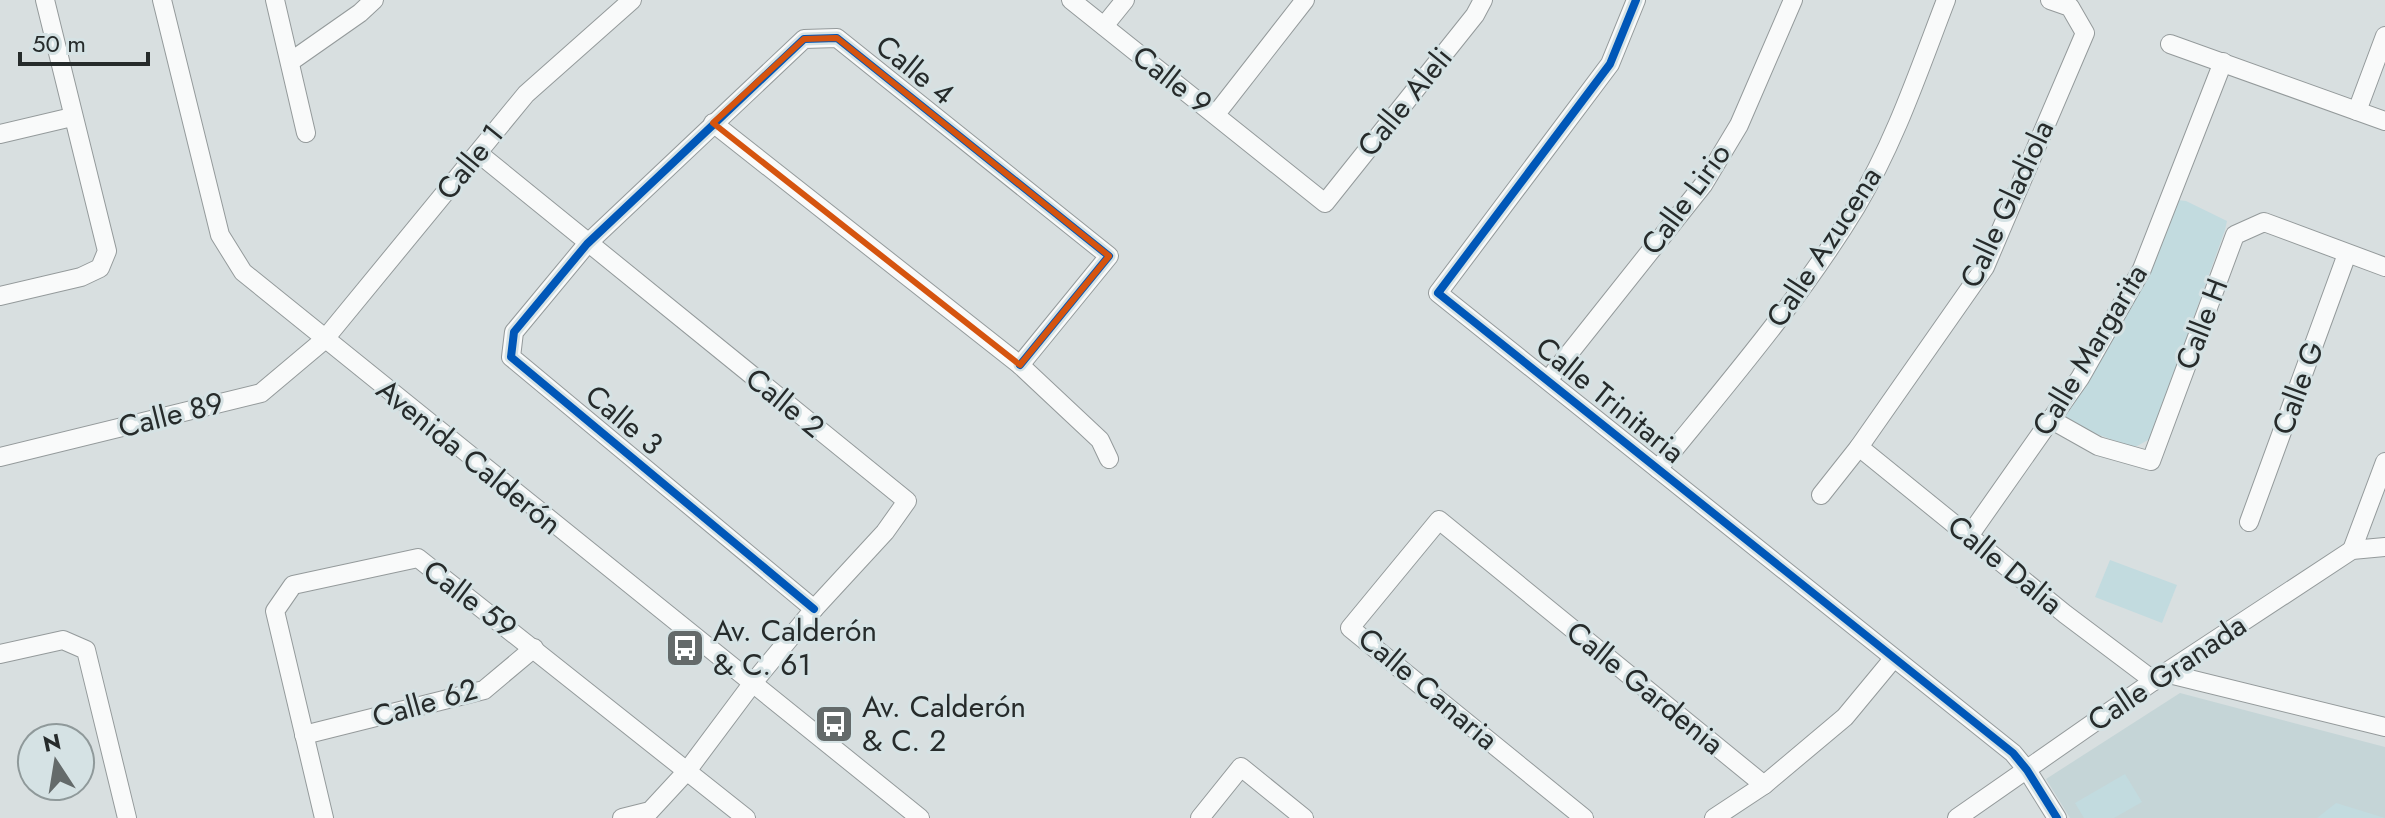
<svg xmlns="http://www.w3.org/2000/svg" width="2385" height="818" font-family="Jost,sans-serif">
<rect width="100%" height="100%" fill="#d8dfe0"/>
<path fill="#c5d5d7" d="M 2180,693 L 2385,747 L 2385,818 L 2070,818 L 2046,779 Z"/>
<g fill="#c2dbdf">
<path d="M 2177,200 L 2186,201 L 2227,221 L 2225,230 L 2150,439 L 2137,446 L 2129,446 L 2067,423 L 2063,415 Z"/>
<path d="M 2110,560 L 2177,585 L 2162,623 L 2095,597 Z"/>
<path d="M 2125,774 L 2142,802 L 2114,818 L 2084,818 L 2075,803 Z"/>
<path d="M 2336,803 L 2385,818 L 2317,818 Z"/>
</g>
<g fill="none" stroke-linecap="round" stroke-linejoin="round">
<g stroke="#949a9b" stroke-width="20">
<g id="minor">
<path d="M 162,0 L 220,235 L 243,272 L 920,818"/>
<path d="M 275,0 L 306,133"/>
<path d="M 1071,0 L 1325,203 L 1475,15 L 1483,0"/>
<path d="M 1636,0 L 1610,64 L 1438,293 L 2013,753 L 2027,770 L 2057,818"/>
<path d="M 1104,26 L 1125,0"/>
<path d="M 2170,44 L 2385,121"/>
<path d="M 290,62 L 360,13 L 374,0"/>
<path d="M 2357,111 L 2385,36"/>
<path d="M 1216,114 L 1305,0"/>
<path d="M 713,123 L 1020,365 L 1100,440 L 1109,459"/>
<path d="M 0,134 L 72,117"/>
<path d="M 478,153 L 907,501 L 885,532 L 814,609 L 752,684 L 687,771 L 650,811 L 622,818"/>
<path d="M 0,296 L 81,277 L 100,268 L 107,251 L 45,0"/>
<path d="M 1548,380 L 1703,185 L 1739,125 L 1793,0"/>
<path d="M 2050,419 L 2098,446 L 2151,461 L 2235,235 L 2264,222 L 2385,267"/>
<path d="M 1859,447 L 2065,614 L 2154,681"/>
<path d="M 0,457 L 261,393 L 324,340 L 526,94 L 632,0"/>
<path d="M 1658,469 C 1727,384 1799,301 1856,207 C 1895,142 1919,70 1946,0"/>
<path d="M 1821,495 L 1859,447 L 1985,267 L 2085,33 L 2070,7 L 2050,0"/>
<path d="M 2249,522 L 2347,254"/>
<path d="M 1969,536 L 2080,378 L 2142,269 L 2223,62"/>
<path d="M 2352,550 L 2385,462"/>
<path d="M 814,609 L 511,357 L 514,332 L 587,244 L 804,39 L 837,38 L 1109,256 L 1020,365"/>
<path d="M 0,654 L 63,640 L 86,650 L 127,818"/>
<path d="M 2165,673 L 2385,727"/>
<path d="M 304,735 L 484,690 L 534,648"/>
<path d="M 324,818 L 275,611 L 293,585 L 418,558 L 746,818"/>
<path d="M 1200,818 L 1241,767 L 1304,818"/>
<path d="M 1584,818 L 1350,628 L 1439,520 L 1764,785"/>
<path d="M 1714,818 L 1764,785 L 1845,717 L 1893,659"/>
<path d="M 1957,818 L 2165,673 L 2352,550 L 2385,547"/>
</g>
</g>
<use href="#minor" stroke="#f9fafa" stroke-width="18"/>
<g stroke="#d5e2e4" stroke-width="13">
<g id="cycleway">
<path d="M 1636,0 L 1610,64 L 1438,293 L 2013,753 L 2027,770 L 2057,818"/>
<path d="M 814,609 L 511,357 L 514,332 L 587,244 L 804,39 L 837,38 L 1109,256 L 1020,365"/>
</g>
</g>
<use href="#cycleway" stroke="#0057b8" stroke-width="8"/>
</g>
<path fill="none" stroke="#d5540f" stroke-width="6" stroke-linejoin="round" d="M 837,38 L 1109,256 L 1020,365 L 713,123 L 804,39 Z"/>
<defs>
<g id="bus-square" transform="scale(2)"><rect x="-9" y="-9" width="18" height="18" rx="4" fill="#646a6a" stroke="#d5e2e4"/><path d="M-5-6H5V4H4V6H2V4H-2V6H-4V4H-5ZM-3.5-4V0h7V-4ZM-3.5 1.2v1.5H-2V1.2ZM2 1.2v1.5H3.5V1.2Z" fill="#fff"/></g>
</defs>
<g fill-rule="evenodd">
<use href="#bus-square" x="685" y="648"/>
<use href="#bus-square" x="834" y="724"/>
</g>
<g text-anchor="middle" stroke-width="6" stroke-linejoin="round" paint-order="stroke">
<g font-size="30" fill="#262b2b" stroke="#d5e2e4">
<text transform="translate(915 70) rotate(39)" y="10">Calle 4</text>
<text transform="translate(1172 80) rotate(38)" y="10">Calle 9</text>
<text transform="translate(1405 102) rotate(-51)" y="10">Calle Aleli</text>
<text transform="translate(470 162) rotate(-51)" y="10">Calle 1</text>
<text transform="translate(1686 199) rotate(-54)" y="10">Calle Lirio</text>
<text transform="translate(2007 204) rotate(-65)" y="10">Calle Gladiola</text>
<text transform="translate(1824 247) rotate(-57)" y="10">Calle Azucena</text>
<text transform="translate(2202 324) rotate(-69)" y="10">Calle H</text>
<text transform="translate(2090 350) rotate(-59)" y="10">Calle Margarita</text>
<text transform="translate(2298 388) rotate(-70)" y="10">Calle G</text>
<text transform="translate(1610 400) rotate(39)" y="10">Calle Trinitaria</text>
<text transform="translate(785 403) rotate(39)" y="10">Calle 2</text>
<text transform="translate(171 415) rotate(-14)" y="10">Calle 89</text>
<text transform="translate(624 420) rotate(40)" y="10">Calle 3</text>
<text transform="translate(469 457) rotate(39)" y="10">Avenida Calderón</text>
<text transform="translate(2005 565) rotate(39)" y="10">Calle Dalia</text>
<text transform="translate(470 599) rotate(37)" y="10">Calle 59</text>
<text transform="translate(2167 673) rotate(-34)" y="10">Calle Granada</text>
<text transform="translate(1645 688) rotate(39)" y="10">Calle Gardenia</text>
<text transform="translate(1428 689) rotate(40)" y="10">Calle Canaria</text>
<text transform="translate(425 703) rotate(-16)" y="10">Calle 62</text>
</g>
<g font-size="30" fill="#262b2b" stroke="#d5e2e4" text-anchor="start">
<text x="713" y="641">Av. Calderón<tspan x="713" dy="34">&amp; C. 61</tspan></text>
<text x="862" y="717">Av. Calderón<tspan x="862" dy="34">&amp; C. 2</tspan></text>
</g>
</g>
<g transform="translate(56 762) rotate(348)"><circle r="38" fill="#d5e2e4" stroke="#8f999a" stroke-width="2"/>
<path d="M0-6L14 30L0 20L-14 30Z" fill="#646a6a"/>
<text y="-12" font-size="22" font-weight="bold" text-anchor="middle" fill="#262b2b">N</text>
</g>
<path d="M20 52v12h128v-12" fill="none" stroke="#262b2b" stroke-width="4"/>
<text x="32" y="52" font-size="24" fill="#262b2b" stroke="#d5e2e4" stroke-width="6" paint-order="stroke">50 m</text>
</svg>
